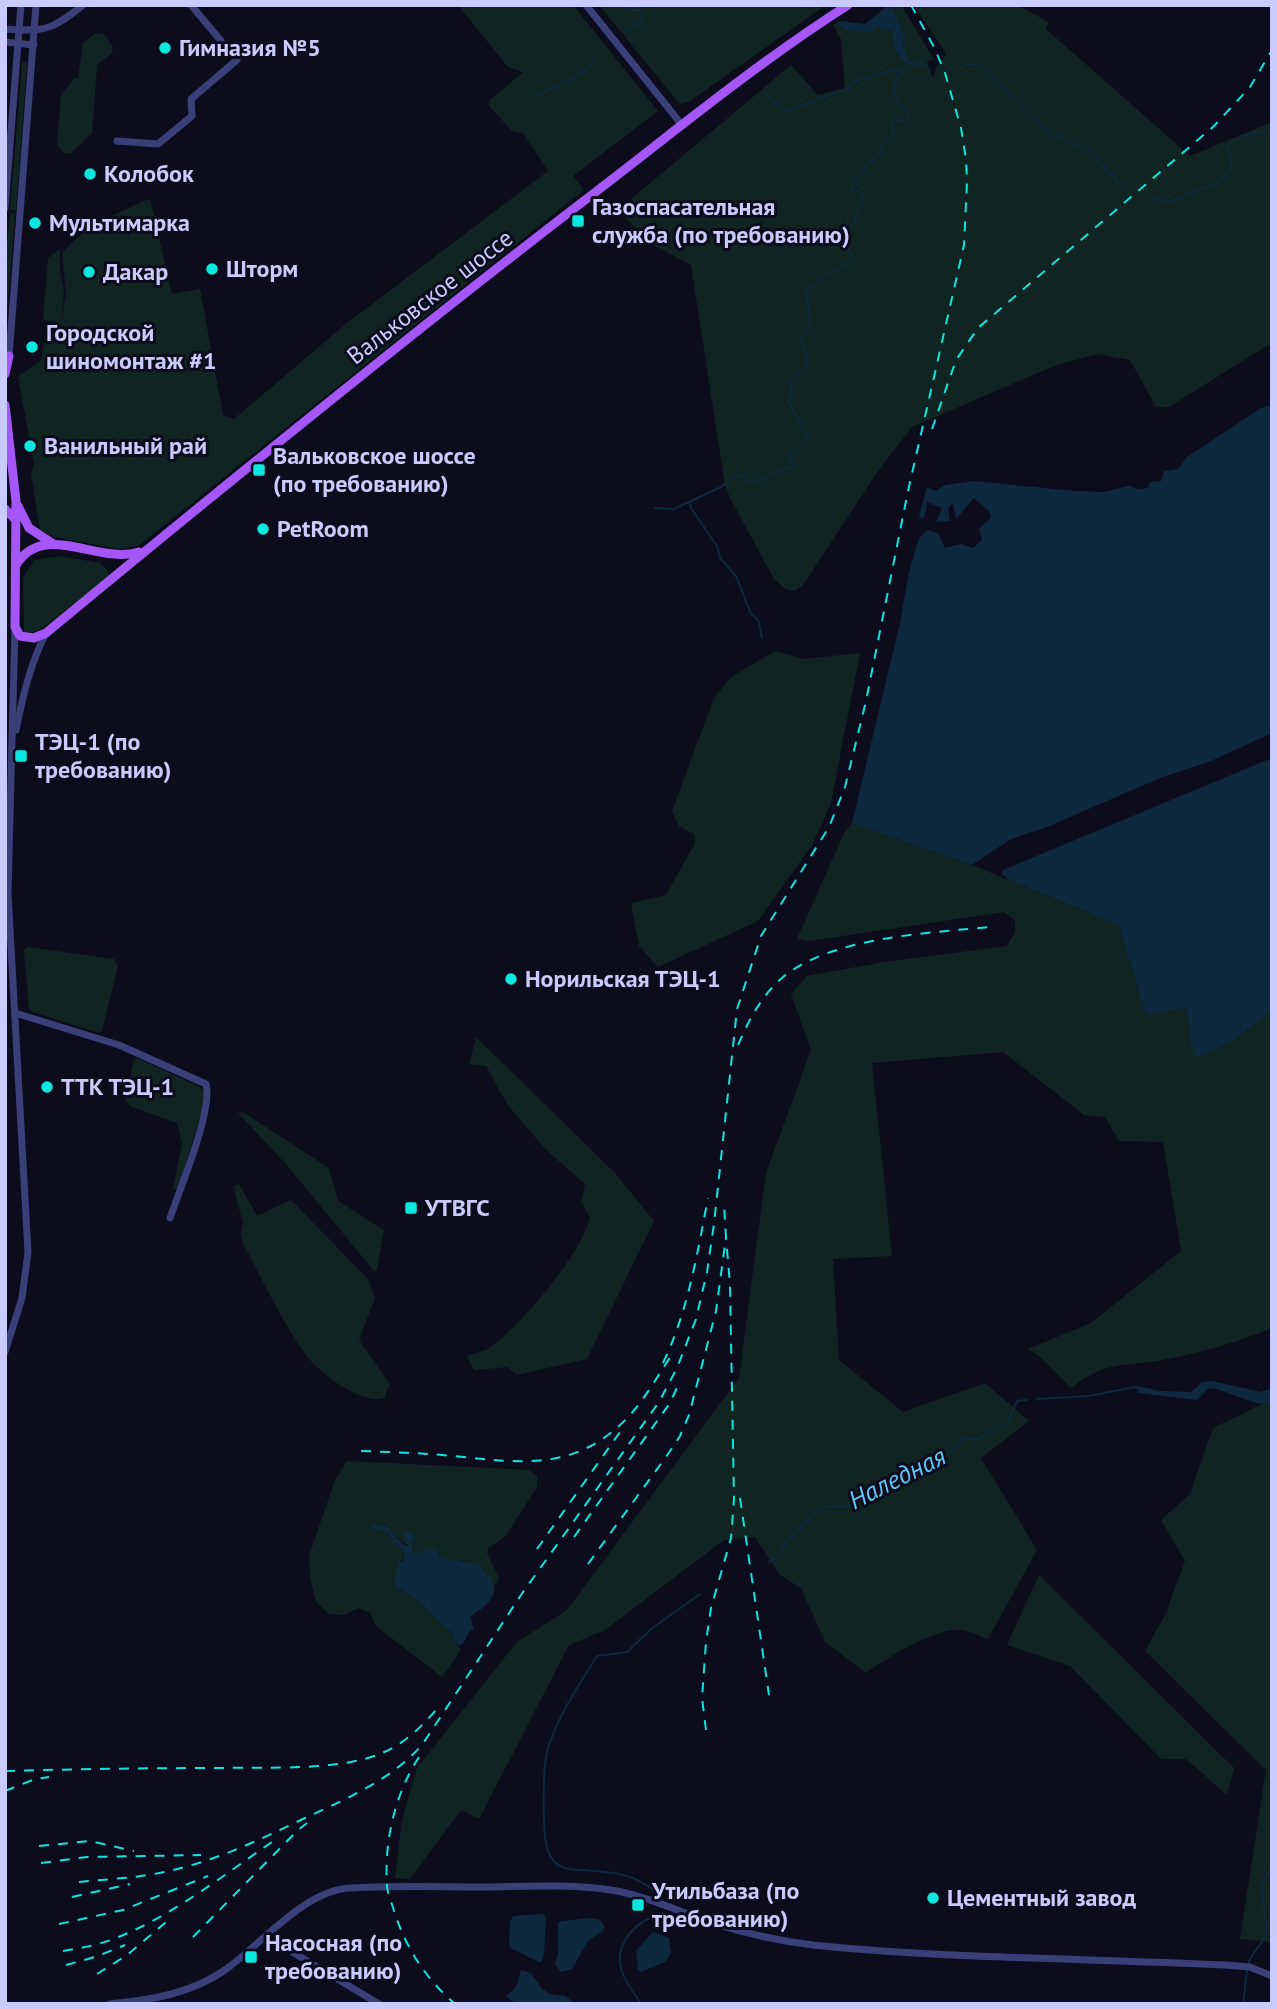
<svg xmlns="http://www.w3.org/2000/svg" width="1277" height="2009" font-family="'PT Sans',sans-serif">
<rect width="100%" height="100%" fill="#0d0c1c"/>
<g fill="#102522">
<path d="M 458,5 L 573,5 L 658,111 L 573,176 L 584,190 L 138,546 L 119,549 L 54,537 L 40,530 L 31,474 L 34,463 L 18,376 L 41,361 L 47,323 L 57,322 L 43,320 L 48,258 L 60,249 L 60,270 L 64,290 L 61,322 L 66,292 L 62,254 C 78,230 124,209 150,199 L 172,294 L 200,289 L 223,415 L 234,419 L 347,323 L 548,171 L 523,133 L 512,131 L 489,106 L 489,101 L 523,72 L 508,67 Z"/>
<path d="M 599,5 L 826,5 L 690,101 L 682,104 L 678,102 Z"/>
<path d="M 888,5 L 901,5 L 934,59 L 927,62 L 933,78 L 936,67 L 946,54 L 914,5 L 1016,5 L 1049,22 L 1046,29 L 1190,156 L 1272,122 L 1272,345 L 1265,347 L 1169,407 L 1156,407 L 1130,360 L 1097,354 L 1054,366 L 912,427 L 878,471 L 803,585 L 795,591 L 787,590 L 774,579 L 730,498 L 725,485 L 691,265 L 650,243 L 618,210 L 791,65 L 818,95 L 845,88 L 841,39 L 833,25 L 836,23 L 842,28 L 874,28 L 879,25 L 882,29 L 893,31 L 908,64 L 915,60 L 911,61 C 903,53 902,46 905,36 L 892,10 L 886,7 Z"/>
<path d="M 96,33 L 104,34 L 113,47 L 112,53 L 97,65 L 92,133 L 71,153 L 64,153 L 57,145 L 61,96 L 74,78 L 78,78 L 83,43 Z"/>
<path d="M 22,62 L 27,63 L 16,210 L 10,210 Z"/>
<path d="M 10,213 L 15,214 L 5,339 L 5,268 Z"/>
<path d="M 60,556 L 100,563 L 109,572 L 107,579 L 38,631 L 27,633 L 24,631 L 23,578 L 34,560 Z"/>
<path d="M 775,651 L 804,659 L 860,653 L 831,803 L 812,845 L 758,921 L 658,967 L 639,946 L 631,903 L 666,895 L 695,843 L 694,834 L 679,826 L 672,811 L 714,698 L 731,677 Z"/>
<path d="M 852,823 L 972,865 L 1119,925 L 1145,1013 L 1149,1015 L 1183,1008 L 1187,1010 L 1191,1045 L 1234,1040 L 1272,1011 L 1272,1328 C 1235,1343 1201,1353 1162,1360 C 1120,1368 1109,1359 1071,1388 L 1040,1357 L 1028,1349 L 1091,1323 L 1181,1251 L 1163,1142 L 1119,1141 L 1105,1117 L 1084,1115 L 1003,1052 L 872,1063 L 892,1256 L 833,1259 L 839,1360 L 903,1412 L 985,1383 L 1029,1421 L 981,1458 L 1037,1550 L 988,1639 C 980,1636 970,1631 962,1630 C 936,1627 887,1658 866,1673 L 825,1642 L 801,1588 L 780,1575 L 755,1537 L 724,1540 L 605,1630 L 569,1645 L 479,1819 L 461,1810 L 410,1879 L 395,1878 L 402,1820 L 417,1768 L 517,1642 L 567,1610 L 739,1378 L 766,1173 L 811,1050 L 791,994 L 807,976 L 884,962 L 1007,946 L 1015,932 L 1015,920 L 1004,912 L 809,941 L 797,939 L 844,833 Z"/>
<path d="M 27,947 L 114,959 L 118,966 L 102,1030 L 99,1033 L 33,1012 L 29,1009 L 24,951 Z"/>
<path d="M 476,1037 L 615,1173 L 654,1221 L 587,1359 L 516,1375 L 508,1367 L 474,1370 L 467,1356 C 475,1353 485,1351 492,1346 C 522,1324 583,1252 590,1217 L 581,1202 L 585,1184 L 546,1150 L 507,1104 L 486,1066 L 469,1064 Z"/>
<path d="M 137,1058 L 200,1087 L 204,1093 L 205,1102 L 177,1191 L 173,1188 L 182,1143 L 177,1123 L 130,1106 L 126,1099 L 134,1059 Z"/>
<path d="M 243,1112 L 329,1168 L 338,1201 L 384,1230 L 377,1269 L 374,1271 L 285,1163 L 238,1113 Z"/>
<path d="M 239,1184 L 257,1216 L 291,1200 L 368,1279 L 375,1298 L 359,1340 L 390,1384 L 384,1398 C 362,1406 316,1371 304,1352 C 280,1319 263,1279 243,1244 L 241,1234 L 243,1223 L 233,1186 Z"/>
<path d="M 1272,1399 L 1272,1942 L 1240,1939 L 1266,1770 L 1145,1651 L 1166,1613 L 1185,1561 L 1161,1520 L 1190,1494 L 1213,1428 Z"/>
<path d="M 347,1461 L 529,1470 L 537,1476 L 537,1487 L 505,1537 L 488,1548 L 487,1553 L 499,1578 L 495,1586 L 482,1567 L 463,1561 L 447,1561 L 427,1549 L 416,1554 L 413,1552 L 412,1540 L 402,1533 L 408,1540 L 409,1545 C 401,1544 389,1528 379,1524 L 373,1529 L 385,1531 L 404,1553 L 394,1586 C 408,1592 421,1602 431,1613 C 440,1622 440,1626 452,1632 L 455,1642 L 461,1650 L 442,1677 L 376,1626 L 370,1613 L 359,1608 L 343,1615 L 329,1614 L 316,1602 L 310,1578 L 309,1556 L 335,1480 Z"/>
<path d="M 1039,1575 L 1234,1768 L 1227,1795 L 1186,1759 L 1161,1759 L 1070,1666 L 1007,1645 Z"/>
</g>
<g fill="#0e283e">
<path d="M 886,7 L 893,10 L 905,36 L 903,46 C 906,51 906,56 910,61 L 914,60 L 923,63 L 923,65 L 916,62 L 908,64 C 896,55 892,45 893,31 L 882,29 L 879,25 L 874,28 L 874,32 C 860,32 847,33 836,23 L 840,21 L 865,24 Z"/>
<path d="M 1272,405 L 1272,733 L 1211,761 L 1160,778 L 1047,827 L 1011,839 L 972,865 L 852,823 L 900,623 L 909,572 L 919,538 L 928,530 L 939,534 L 945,548 L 961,544 L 973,548 L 982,540 L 979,529 L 991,518 L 989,511 L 974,498 L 956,519 L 953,503 L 948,508 L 950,521 L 936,522 L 942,508 L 927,502 L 926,511 L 923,519 L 919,516 L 927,487 L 935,491 L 945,485 L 974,481 L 1075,491 L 1104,492 L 1129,486 L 1137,489 L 1148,488 L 1150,482 L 1161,481 L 1164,471 L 1178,469 L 1187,457 L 1261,408 Z"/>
<path d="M 1272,758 L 1272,1011 L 1234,1040 L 1201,1056 L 1196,1056 L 1191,1045 L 1187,1010 L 1183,1008 L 1149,1015 L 1145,1013 L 1119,925 L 1009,880 L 1002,874 L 1003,870 Z"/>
<path d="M 1212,1381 L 1261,1392 L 1272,1388 L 1272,1403 L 1256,1403 L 1214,1388 L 1208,1389 L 1197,1400 L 1138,1393 L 1138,1386 L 1160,1391 L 1191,1392 L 1202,1382 Z"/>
<path d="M 375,1524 L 388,1527 C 390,1533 401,1542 406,1546 L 409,1545 L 401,1531 L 411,1532 L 415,1538 L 412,1541 L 413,1552 L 416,1554 L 430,1546 L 428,1549 L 433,1551 L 432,1547 L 437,1549 L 438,1555 C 450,1562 462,1560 475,1564 C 482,1566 483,1570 488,1575 C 505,1594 484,1607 470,1617 L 474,1629 L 469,1632 L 464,1642 L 459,1646 L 455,1642 L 452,1632 C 440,1626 440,1622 431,1613 C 421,1602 408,1592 394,1586 L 398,1562 L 403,1562 L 404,1553 L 397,1544 L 391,1542 L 393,1539 L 385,1531 L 370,1529 Z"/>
<path d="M 543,1914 L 546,1918 L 544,1955 L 541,1963 L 509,1947 L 510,1922 L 513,1916 Z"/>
<path d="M 591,1918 L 600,1920 L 604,1926 L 604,1930 L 588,1941 L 572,1969 L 561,1972 L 555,1964 L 558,1955 L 558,1923 L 561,1921 Z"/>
<path d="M 653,1932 L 669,1938 L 671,1953 L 665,1962 L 641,1972 L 638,1970 L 636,1951 Z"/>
<path d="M 521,1970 L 531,1973 L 542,1989 L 551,1994 L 565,1996 L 576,2004 L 517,2004 L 505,1996 C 518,1989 517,1984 521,1970 Z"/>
</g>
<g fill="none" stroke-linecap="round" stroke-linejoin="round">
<g stroke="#0e283e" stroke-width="2">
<path d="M 827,5 L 827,8"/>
<path d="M 624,31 L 639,24 L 643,15 L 639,10 L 630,10 L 628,5"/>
<path d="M 911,63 L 928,67"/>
<path d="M 964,64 L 980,66 L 1048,131 L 1089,151 L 1124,188"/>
<path d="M 766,94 L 785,111 L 849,88 L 853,82 L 894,69 L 900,72"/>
<path d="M 537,95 L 571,80 L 589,67 L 600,53"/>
<path d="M 1155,198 L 1168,202 L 1219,182 L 1232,166 L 1227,145 L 1241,136 L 1272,130"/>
<path d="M 690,503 L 691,508 L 717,546 L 720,558 L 736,576 L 751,614 L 758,620 L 762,638"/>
<path d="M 655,508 L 674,509 L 721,487 L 735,475 L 744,476 L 748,481 L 758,480 L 793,466 L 789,457 L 808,437 L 788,401 L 792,395 L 790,382 C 809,367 811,362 800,341 C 803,335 808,331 810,326 C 813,313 803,302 807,289 C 815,286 818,280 825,276 C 835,269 846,268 853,257 L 843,238 L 852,227 L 864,197 L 860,192 L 850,189 L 874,157 L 881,153 L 882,147 L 893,138 L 892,121 L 906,121 L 909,117 C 906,108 898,104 895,97 C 890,84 902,73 908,64"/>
<path d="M 1037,1399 L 1089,1396 L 1135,1387 L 1139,1388"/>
<path d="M 769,1562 L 780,1555 L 786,1542 L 819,1509 L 832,1506 L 846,1507 L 902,1478 L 926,1461 L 953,1450 L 963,1439 L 978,1439 L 1008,1422 L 1017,1401 L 1027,1400"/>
<path d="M 657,1894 C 637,1873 610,1872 583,1870 C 576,1870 568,1870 562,1867 C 556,1865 550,1857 548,1851 C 542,1834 542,1762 549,1745 C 560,1713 579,1685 597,1656 L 627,1652 L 651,1629 L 700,1594"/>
<path d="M 1248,1965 C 1251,1952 1265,1943 1266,1932 C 1268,1907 1252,1888 1272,1869"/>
<path d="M 641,2004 C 635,1994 627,1985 623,1974 C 613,1950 629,1928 650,1918"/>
<path d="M 1243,2004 L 1247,1970"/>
</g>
<g stroke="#394079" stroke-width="7">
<path d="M 586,5 L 682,125"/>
<path d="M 5,29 C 45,32 52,30 83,5"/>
<path d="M 5,42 L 34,45"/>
<path d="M 117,141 L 158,144 L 192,116 L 191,99 L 237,60 L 191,5"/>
<path d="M 5,208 L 21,5"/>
<path d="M 9,356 L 36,5"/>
<path d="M 16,730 C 23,695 30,665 46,633"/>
<path d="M 15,1013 L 119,1045 L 206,1084 C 213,1111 180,1188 170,1218"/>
<path d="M 5,1352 L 22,1298 L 28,1252 L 8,893 L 15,627"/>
<path d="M 265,1938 L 284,1947 L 379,2004"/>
<path d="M 110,2004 C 151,2000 190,1994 225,1970 C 262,1944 303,1891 350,1888 C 396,1885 443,1887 489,1887 C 531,1886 575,1884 617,1891 C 649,1897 680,1912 710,1922 C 743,1933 778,1941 813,1945 C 949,1959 1088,1958 1225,1965 L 1250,1967 L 1272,1976"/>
</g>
<g stroke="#a556f7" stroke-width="9">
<path d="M 5,356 L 9,356 L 5,374"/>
<path d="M 5,405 L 16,501 L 15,627 L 20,636 L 34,638 L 46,633 C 225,485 405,338 589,197 C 674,132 757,63 848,5"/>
<path d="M 18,506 L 29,528 L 52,543"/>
<path d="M 5,509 L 16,520"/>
<path d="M 16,565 C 44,520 98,565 139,552"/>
</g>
<g stroke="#0be7de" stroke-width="2" stroke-dasharray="10 9" stroke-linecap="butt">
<path d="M 932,429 L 956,360 L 978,328 L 1214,126 L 1250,87 L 1272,50"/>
<path d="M 738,1045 C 749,1020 761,996 782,978 C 830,937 929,933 990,927"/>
<path d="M 663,1363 C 688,1311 697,1255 708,1198"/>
<path d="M 361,1451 C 392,1452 422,1453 453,1456 C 515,1462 569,1472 620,1425 C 641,1406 655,1380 671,1356"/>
<path d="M 740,1498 L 769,1695"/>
<path d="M 574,1537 L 670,1403 L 680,1381"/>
<path d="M 537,1549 L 620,1432"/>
<path d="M 588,1564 L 668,1454 L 680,1436 L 689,1415 L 716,1311 L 726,1237 L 724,1204"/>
<path d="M 706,1730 L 702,1698 L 706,1642 L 711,1608 L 731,1538 L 734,1499 L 730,1285 L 726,1237"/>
<path d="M 419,1757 C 395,1794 384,1841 387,1885 C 387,1893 392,1903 394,1911 C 406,1948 425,1978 455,2004"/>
<path d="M 5,1771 C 78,1769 151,1768 224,1768 C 270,1767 340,1771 382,1753 C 404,1744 424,1725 439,1706"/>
<path d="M 5,1791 L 35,1779 L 49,1777"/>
<path d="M 39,1846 L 90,1841 L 134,1851"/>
<path d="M 41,1863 L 87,1857 L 201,1855"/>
<path d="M 79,1882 C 107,1879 137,1878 164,1872 C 216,1861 257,1841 305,1818 C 346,1799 391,1780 422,1745 L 521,1595 L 659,1402 L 677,1368 L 696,1319 L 707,1272 L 714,1224 L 737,1009 L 761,936 L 829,827 L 845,787 L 866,701 L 908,491 L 964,245 L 967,182 L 966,159 L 961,128 L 945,73 L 934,47 L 911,5"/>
<path d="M 72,1897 L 130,1884"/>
<path d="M 59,1924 L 123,1910 L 208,1876"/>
<path d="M 193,1937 L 298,1830 L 307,1823"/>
<path d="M 63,1951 C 81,1948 99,1945 116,1938 C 172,1916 222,1876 272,1842"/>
<path d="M 66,1965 L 95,1957 L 125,1945"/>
<path d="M 97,1974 L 127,1955 L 172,1917"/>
</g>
</g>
<g fill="#0be7de" stroke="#0d0c1c" stroke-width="2.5">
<circle cx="165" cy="48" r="7"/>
<circle cx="90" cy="174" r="7"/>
<rect x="571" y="214" width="14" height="14" rx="3.5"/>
<circle cx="35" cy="223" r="7"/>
<circle cx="212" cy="269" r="7"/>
<circle cx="89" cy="272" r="7"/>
<circle cx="32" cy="347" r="7"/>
<circle cx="30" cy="446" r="7"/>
<rect x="252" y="463" width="14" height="14" rx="3.5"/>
<circle cx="263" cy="529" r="7"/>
<rect x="14" y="749" width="14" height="14" rx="3.5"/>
<circle cx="511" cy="979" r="7"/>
<circle cx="47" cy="1087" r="7"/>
<rect x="404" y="1201" width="14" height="14" rx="3.5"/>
<circle cx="933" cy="1898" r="7"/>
<rect x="631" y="1898" width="14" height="14" rx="3.5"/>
<rect x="244" y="1950" width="14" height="14" rx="3.5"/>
</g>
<g text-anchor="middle" stroke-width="6" stroke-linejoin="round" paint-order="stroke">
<g font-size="24" font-weight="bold" fill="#cacbfc" stroke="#0d0c1c" text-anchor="start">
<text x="179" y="56">Гимназия №5</text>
<text x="104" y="182">Колобок</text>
<text x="592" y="215">Газоспасательная<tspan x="592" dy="28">служба (по требованию)</tspan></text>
<text x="49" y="231">Мультимарка</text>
<text x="226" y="277">Шторм</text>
<text x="103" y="280">Дакар</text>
<text x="46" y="341">Городской<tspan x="46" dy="28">шиномонтаж #1</tspan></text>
<text x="44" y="454">Ванильный рай</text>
<text x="273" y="464">Вальковское шоссе<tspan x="273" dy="28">(по требованию)</tspan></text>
<text x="277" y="537">PetRoom</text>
<text x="35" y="750">ТЭЦ-1 (по<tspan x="35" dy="28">требованию)</tspan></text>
<text x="525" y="987">Норильская ТЭЦ-1</text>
<text x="61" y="1095">ТТК ТЭЦ-1</text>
<text x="425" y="1216">УТВГС</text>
<text x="652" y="1899">Утильбаза (по<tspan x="652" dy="28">требованию)</tspan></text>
<text x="947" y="1906">Цементный завод</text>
<text x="265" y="1951">Насосная (по<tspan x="265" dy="28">требованию)</tspan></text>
</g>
<g font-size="24" fill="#cacbfc" stroke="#0d0c1c">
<text transform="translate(430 297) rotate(-38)" y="8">Вальковское шоссе</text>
</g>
<g font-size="26" font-style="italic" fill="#5dc5f7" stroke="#0d0c1c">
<text transform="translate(897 1478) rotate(-27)" y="9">Наледная</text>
</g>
</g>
<rect width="1277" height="2009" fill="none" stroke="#cacbfc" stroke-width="14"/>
</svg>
